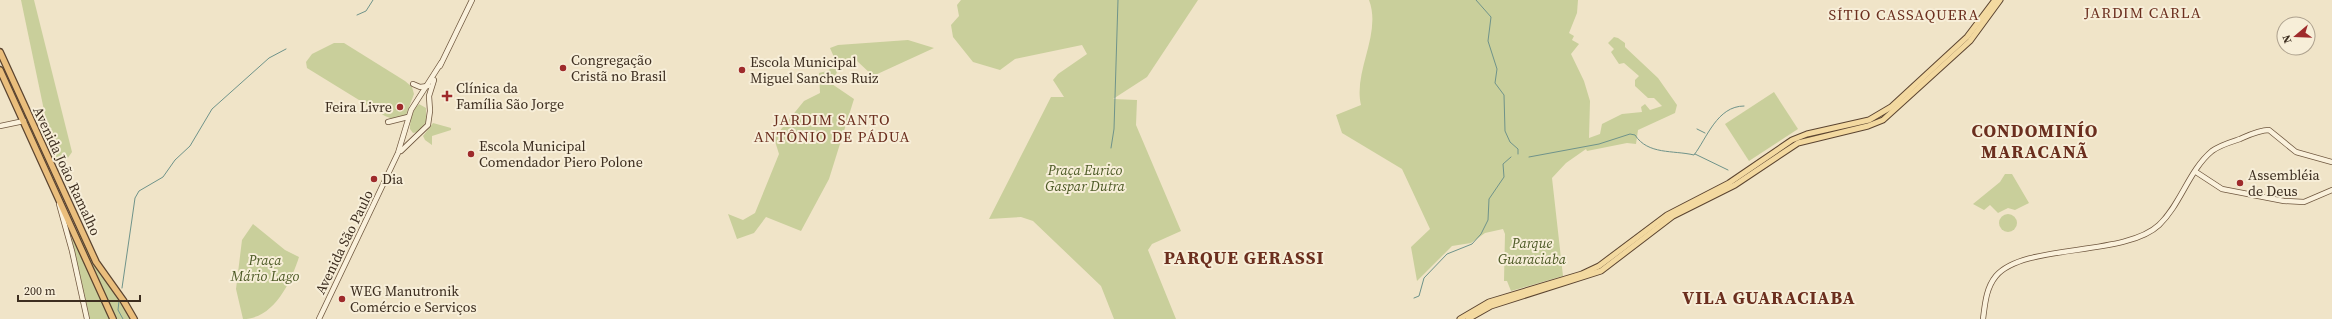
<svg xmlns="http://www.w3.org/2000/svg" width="2332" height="319" font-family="'Source Serif 4',serif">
<rect width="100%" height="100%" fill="#f0e4c8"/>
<g fill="#c9cf9b">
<path d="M 21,0 L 34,0 L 72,152 L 65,162 L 57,161 L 50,139 Z"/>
<path d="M 961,0 L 1198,0 L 1147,77 L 1113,99 L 1137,100 L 1136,125 L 1181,231 L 1152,244 L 1148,250 L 1176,319 L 1114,319 L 1101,286 L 1033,221 L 1021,217 L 989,219 L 1051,97 L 1064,97 L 1053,80 L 1058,74 L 1087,54 L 1082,45 L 1015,59 L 1000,70 L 973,62 L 953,37 L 951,25 L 959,16 L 957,5 Z"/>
<path d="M 1369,0 L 1578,0 L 1577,13 L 1569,33 L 1574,36 L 1572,40 L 1579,44 L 1571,54 L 1584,81 L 1590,101 L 1589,138 L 1600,134 L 1602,124 L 1622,114 L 1642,112 L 1641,107 L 1645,104 L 1650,110 L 1662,106 L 1654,98 L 1648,98 L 1635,86 L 1635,80 L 1639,76 L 1624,63 L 1619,64 L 1611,52 L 1614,49 L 1608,43 L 1614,37 L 1618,38 L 1625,43 L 1625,47 L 1658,78 L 1677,105 L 1675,113 L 1638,130 L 1636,144 L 1627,143 L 1587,151 L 1586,149 L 1566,163 L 1552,178 L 1563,276 L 1511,291 L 1507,281 L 1504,281 L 1505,234 L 1503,229 L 1485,233 L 1471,243 L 1452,246 L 1417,281 L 1411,247 L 1430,229 L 1402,169 L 1342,133 L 1336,115 L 1361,105 C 1353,71 1382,34 1369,0 Z"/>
<path d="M 908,40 L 934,48 L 873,76 L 856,60 L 839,67 L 832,84 L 854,99 L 829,179 L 801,231 L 766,217 L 754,233 L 737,239 L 728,214 L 743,220 L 755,213 L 779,154 L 774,138 L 804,101 L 820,93 L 819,73 L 827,71 L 837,64 L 830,48 L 838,45 Z"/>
<path d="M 334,43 L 344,43 L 405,81 L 412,87 L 414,94 L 406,115 L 393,119 L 385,116 L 307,68 L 306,62 L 312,54 Z"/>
<path d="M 1774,92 L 1798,129 L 1749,161 L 1725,124 Z"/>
<path d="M 419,104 L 426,108 L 426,122 L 418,132 L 413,133 L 410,129 C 410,120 412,110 419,104 Z"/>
<path d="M 433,123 L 451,128 L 451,130 L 432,136 L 432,145 L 425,140 L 423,136 Z"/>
<path d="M 2005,174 L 2012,174 L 2029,203 L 2015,210 L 2008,208 L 1998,213 L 1990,205 L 1984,210 L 1973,204 L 2000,182 Z"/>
<circle cx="2008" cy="223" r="9"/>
<path d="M 253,224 L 285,250 L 299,257 C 291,282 274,319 243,319 L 236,289 L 242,240 Z"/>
<path d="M 78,232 L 98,269 L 132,319 L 90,319 L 72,240 Z"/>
</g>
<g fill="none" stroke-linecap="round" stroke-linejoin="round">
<g stroke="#6f938a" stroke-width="1">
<path d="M 1476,0 L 1491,17 L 1488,41 L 1497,69 L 1495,83 L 1504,95 L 1505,131 L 1510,142 L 1518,149 L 1518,154"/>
<path d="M 357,15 L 366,11 L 373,0"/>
<path d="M 1697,129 L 1705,133"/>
<path d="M 1111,148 L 1114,129 L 1118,0"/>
<path d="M 1695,154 L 1728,170"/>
<path d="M 1529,157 L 1599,144 L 1630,134 L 1635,135 C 1648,155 1673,150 1694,155 C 1707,138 1717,106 1744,106"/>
<path d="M 122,288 L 132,219 L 135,198 L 139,191 L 163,177 L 175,160 L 190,146 L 212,109 L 269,58 L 286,49"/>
<path d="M 1414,298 L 1419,296 L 1424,278 L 1447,254 L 1472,244 L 1481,234 L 1488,220 L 1489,199 L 1504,177 L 1503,164 L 1511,157"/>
<path d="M 119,301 L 118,310 L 123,319"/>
</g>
<g stroke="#6f573f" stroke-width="6">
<g id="secondary">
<path d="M 440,66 L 472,0"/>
<path d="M 413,84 L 420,87 L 428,86"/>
<path d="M 388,122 L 408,117"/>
<path d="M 0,126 L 24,121"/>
<path d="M 401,151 L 428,125 L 430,111 L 429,96 L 434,80"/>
<path d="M 2196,172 L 2222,189 L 2284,201 L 2304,202 L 2332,190"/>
<path d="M 59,204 L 72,251 L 87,319"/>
<path d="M 319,319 L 398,153 L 411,110 L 441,63"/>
<path d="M 1983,319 C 1985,304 1986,288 1996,276 C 2024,243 2125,257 2159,225 C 2181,204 2189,170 2212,151 C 2220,145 2231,142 2240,139 C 2249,135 2259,130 2269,130 L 2296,152 L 2332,162"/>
</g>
</g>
<g stroke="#5b4430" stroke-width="7">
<g id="primary">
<path d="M 1460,319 L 1489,302 L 1582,274 L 1599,266 L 1667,215 L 1729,183 L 1792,140 L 1807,134 L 1869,120 L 1891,107 L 1967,37 L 1995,0"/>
<path d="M 1468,319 L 1491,306 L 1601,271 L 1673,216 L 1735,185 L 1798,143 L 1868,126 L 1883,120 L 1970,41 L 2000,0"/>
</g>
</g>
<g stroke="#5b4430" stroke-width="8">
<g id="trunk">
<path d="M 0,52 L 96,262 L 123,300 L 134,319"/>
<path d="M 0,70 L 113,319"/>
</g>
</g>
<use href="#secondary" stroke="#faf1dc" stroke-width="4.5"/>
<use href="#primary" stroke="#f3d9a0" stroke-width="5"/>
<use href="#trunk" stroke="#eabe7c" stroke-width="5.5"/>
</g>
<g fill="#9e2a2b" stroke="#f7eed8" stroke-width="1.5">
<circle cx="563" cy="68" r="4"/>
<circle cx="742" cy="70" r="4"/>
<path d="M445 90h4v4h4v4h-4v4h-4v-4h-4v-4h4z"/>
<circle cx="400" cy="107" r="4"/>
<circle cx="471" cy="154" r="4"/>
<circle cx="374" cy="179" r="4"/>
<circle cx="2240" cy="183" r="4"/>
<circle cx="342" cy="299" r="4"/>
</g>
<g text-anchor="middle" stroke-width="4" stroke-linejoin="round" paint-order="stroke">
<g font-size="14" fill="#3d2e20" stroke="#f7eed8" text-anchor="start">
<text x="571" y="65">Congregação<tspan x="571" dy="16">Cristã no Brasil</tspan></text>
<text x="750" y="67">Escola Municipal<tspan x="750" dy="16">Miguel Sanches Ruiz</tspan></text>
<text x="456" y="93">Clínica da<tspan x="456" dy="16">Família São Jorge</tspan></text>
<text x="392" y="112" text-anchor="end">Feira Livre</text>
<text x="479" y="151">Escola Municipal<tspan x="479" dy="16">Comendador Piero Polone</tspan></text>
<text x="2248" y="180">Assembléia<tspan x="2248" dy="16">de Deus</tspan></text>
<text x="382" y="184">Dia</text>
<text x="350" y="296">WEG Manutronik<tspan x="350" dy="16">Comércio e Serviços</tspan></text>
</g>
<g font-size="14" font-style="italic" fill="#4d5a26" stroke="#f7eed8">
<text x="1085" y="175">Praça Eurico<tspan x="1085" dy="16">Gaspar Dutra</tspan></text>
<text x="1532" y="248">Parque<tspan x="1532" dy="16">Guaraciaba</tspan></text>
<text x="265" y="265">Praça<tspan x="265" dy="16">Mário Lago</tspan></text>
</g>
<g font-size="14" fill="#3d2e20" stroke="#f7eed8">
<text transform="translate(67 171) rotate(65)" y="5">Avenida João Ramalho</text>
<text transform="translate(344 242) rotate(-64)" y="5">Avenida São Paulo</text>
</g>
<g font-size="15" letter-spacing="1" fill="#6b2e1e" stroke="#f7eed8">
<text x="2143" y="18">JARDIM CARLA</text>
<text x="1904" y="20">SÍTIO CASSAQUERA</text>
<text x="832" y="125">JARDIM SANTO<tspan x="832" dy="17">ANTÔNIO DE PÁDUA</tspan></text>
</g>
<g font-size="18" font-weight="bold" letter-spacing="1" fill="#6b2e1e" stroke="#f7eed8">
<text x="2035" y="137">CONDOMINÍO<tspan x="2035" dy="21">MARACANÃ</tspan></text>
<text x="1244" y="264">PARQUE GERASSI</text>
<text x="1769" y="304">VILA GUARACIABA</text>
</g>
</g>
<g transform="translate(2296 36) rotate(251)"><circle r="19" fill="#f7eed8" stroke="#ada18e"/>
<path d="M0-3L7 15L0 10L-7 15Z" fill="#9e2a2b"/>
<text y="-6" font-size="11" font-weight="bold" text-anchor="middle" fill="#3d2e20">N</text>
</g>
<path d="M18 295v6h122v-6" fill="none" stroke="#3d2e20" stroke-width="2"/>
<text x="24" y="295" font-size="12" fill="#3d2e20" stroke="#f7eed8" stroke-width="3" paint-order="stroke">200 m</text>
</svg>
